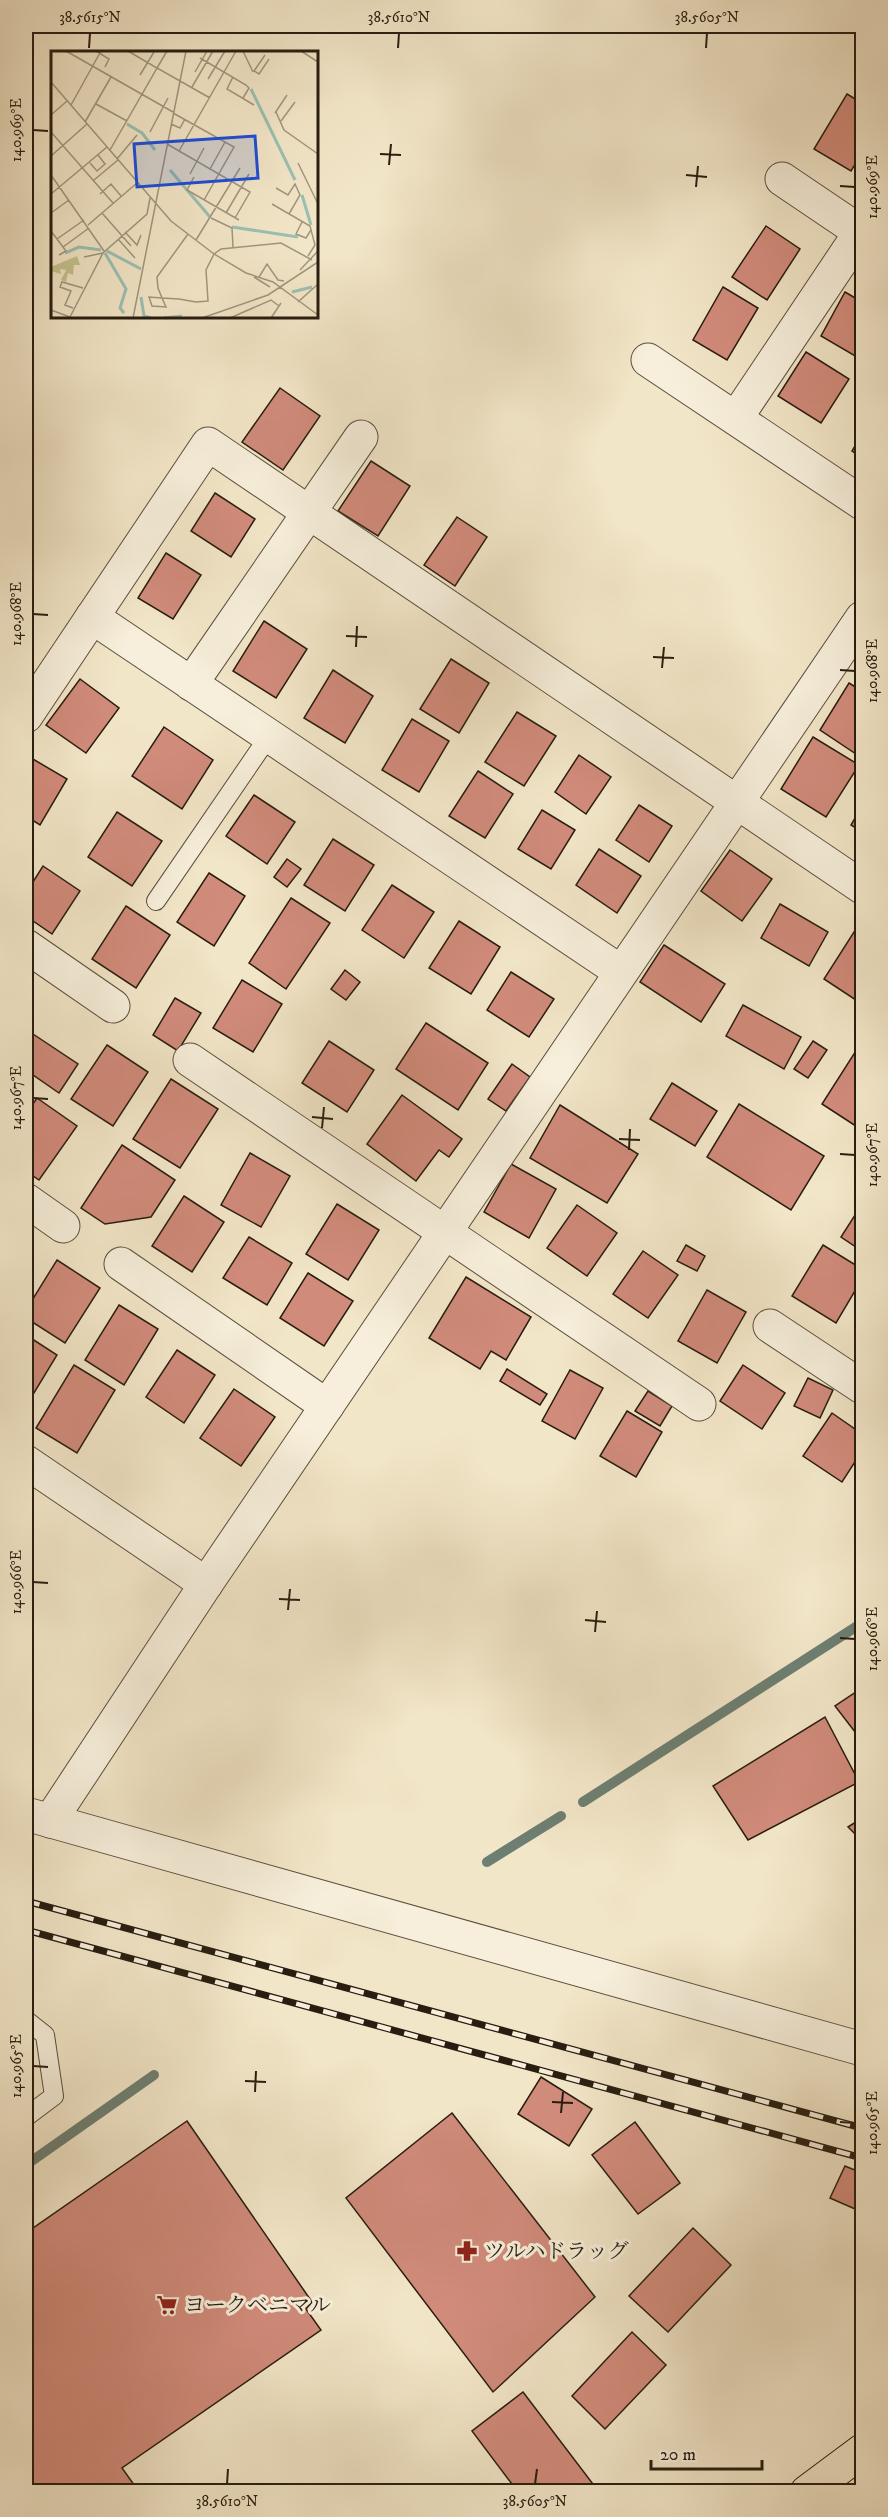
<svg xmlns="http://www.w3.org/2000/svg" width="888" height="2517" font-family="'IM FELL DW Pica','Noto Serif JP',serif">
<rect width="100%" height="100%" fill="#f2e6c8"/>
<filter id="stains"><feTurbulence type="fractalNoise" baseFrequency=".00333" numOctaves="4"/><feColorMatrix values="0 0 0 0 .2 0 0 0 0 .09 0 0 0 0 .02 0 0 0 .5 -.17"/></filter>
<radialGradient id="worn" r=".72"><stop offset=".6" stop-color="#630" stop-opacity="0"/><stop offset="1" stop-color="#630" stop-opacity=".3"/></radialGradient>
<g fill="none" stroke-linecap="round" stroke-linejoin="round">
<g stroke="#6d7f72" stroke-width="10">
<path d="M 583,1802 L 862,1623"/>
<path d="M 487,1862 L 561,1816"/>
<path d="M 26,2165 L 154,2075"/>
</g>
</g>
<g fill="#d18b7b" stroke="#281d10" stroke-width="1.5">
<path d="M 847,94 L 862,103 L 862,153 L 851,171 L 814,149 Z"/>
<path d="M 766,226 L 800,249 L 767,300 L 732,277 Z"/>
<path d="M 723,287 L 758,308 L 727,360 L 693,340 Z"/>
<path d="M 845,292 L 862,302 L 862,360 L 821,336 Z"/>
<path d="M 806,352 L 849,379 L 821,423 L 778,396 Z"/>
<path d="M 280,388 L 320,416 L 283,470 L 242,442 Z"/>
<path d="M 862,434 L 862,458 L 852,451 Z"/>
<path d="M 371,461 L 410,486 L 378,536 L 338,511 Z"/>
<path d="M 215,493 L 255,519 L 231,557 L 191,531 Z"/>
<path d="M 457,517 L 487,537 L 455,586 L 424,565 Z"/>
<path d="M 166,553 L 201,575 L 173,619 L 138,598 Z"/>
<path d="M 264,621 L 307,649 L 276,698 L 233,671 Z"/>
<path d="M 451,659 L 489,683 L 459,733 L 420,709 Z"/>
<path d="M 333,670 L 373,696 L 345,743 L 304,718 Z"/>
<path d="M 80,679 L 119,708 L 86,753 L 46,725 Z"/>
<path d="M 849,683 L 862,691 L 862,744 L 856,754 L 820,730 Z"/>
<path d="M 517,712 L 556,736 L 524,786 L 485,762 Z"/>
<path d="M 412,719 L 449,741 L 419,792 L 382,770 Z"/>
<path d="M 164,727 L 213,760 L 182,809 L 132,776 Z"/>
<path d="M 813,737 L 859,765 L 826,817 L 781,789 Z"/>
<path d="M 26,755 L 67,779 L 40,825 L 26,816 Z"/>
<path d="M 579,755 L 611,777 L 586,814 L 555,792 Z"/>
<path d="M 478,771 L 513,794 L 485,838 L 449,816 Z"/>
<path d="M 254,795 L 295,822 L 267,864 L 226,836 Z"/>
<path d="M 639,805 L 672,826 L 649,862 L 616,840 Z"/>
<path d="M 862,806 L 862,832 L 851,825 Z"/>
<path d="M 542,810 L 575,830 L 551,869 L 518,849 Z"/>
<path d="M 117,812 L 162,841 L 132,886 L 88,857 Z"/>
<path d="M 333,839 L 374,865 L 345,911 L 304,885 Z"/>
<path d="M 599,849 L 641,876 L 617,913 L 576,885 Z"/>
<path d="M 730,850 L 772,879 L 742,921 L 701,891 Z"/>
<path d="M 287,859 L 301,869 L 287,887 L 274,877 Z"/>
<path d="M 43,866 L 80,891 L 52,934 L 26,916 L 26,893 Z"/>
<path d="M 209,873 L 245,896 L 214,946 L 177,922 Z"/>
<path d="M 392,885 L 434,912 L 404,958 L 362,930 Z"/>
<path d="M 291,898 L 330,923 L 286,989 L 249,963 Z"/>
<path d="M 780,904 L 828,932 L 809,966 L 761,938 Z"/>
<path d="M 126,906 L 170,935 L 136,988 L 92,959 Z"/>
<path d="M 459,921 L 500,947 L 471,994 L 429,968 Z"/>
<path d="M 854,932 L 862,937 L 862,1004 L 824,979 Z"/>
<path d="M 664,945 L 725,984 L 701,1022 L 640,982 Z"/>
<path d="M 345,970 L 360,982 L 346,1000 L 331,989 Z"/>
<path d="M 511,972 L 554,999 L 529,1037 L 487,1010 Z"/>
<path d="M 242,980 L 282,1004 L 253,1052 L 213,1028 Z"/>
<path d="M 175,998 L 201,1013 L 178,1051 L 153,1035 Z"/>
<path d="M 743,1005 L 801,1037 L 784,1069 L 726,1036 Z"/>
<path d="M 426,1023 L 488,1063 L 458,1110 L 396,1069 Z"/>
<path d="M 30,1032 L 78,1064 L 59,1093 L 26,1070 L 26,1039 Z"/>
<path d="M 329,1041 L 374,1070 L 347,1112 L 302,1083 Z"/>
<path d="M 813,1041 L 827,1050 L 808,1078 L 794,1069 Z"/>
<path d="M 107,1045 L 148,1072 L 113,1126 L 71,1099 Z"/>
<path d="M 859,1046 L 862,1048 L 862,1130 L 822,1104 Z"/>
<path d="M 512,1064 L 530,1077 L 506,1111 L 488,1099 Z"/>
<path d="M 171,1079 L 218,1109 L 180,1168 L 133,1139 Z"/>
<path d="M 672,1083 L 717,1111 L 695,1146 L 650,1119 Z"/>
<path d="M 402,1095 L 462,1139 L 449,1157 L 439,1150 L 416,1181 L 367,1144 Z"/>
<path d="M 37,1098 L 77,1126 L 39,1180 L 26,1171 L 26,1114 Z"/>
<path d="M 739,1104 L 824,1156 L 791,1210 L 707,1157 Z"/>
<path d="M 560,1105 L 638,1154 L 607,1203 L 530,1158 Z"/>
<path d="M 122,1145 L 175,1180 L 151,1217 L 105,1224 L 81,1208 Z"/>
<path d="M 250,1153 L 290,1176 L 261,1227 L 221,1205 Z"/>
<path d="M 511,1164 L 556,1189 L 529,1238 L 484,1212 Z"/>
<path d="M 184,1196 L 224,1222 L 192,1272 L 152,1246 Z"/>
<path d="M 337,1204 L 379,1230 L 348,1280 L 306,1254 Z"/>
<path d="M 862,1204 L 862,1251 L 841,1237 Z"/>
<path d="M 577,1205 L 617,1233 L 587,1276 L 547,1248 Z"/>
<path d="M 249,1237 L 292,1263 L 267,1305 L 223,1278 Z"/>
<path d="M 686,1245 L 705,1256 L 697,1271 L 677,1261 Z"/>
<path d="M 823,1245 L 862,1269 L 862,1279 L 836,1323 L 792,1296 Z"/>
<path d="M 643,1251 L 678,1275 L 648,1318 L 613,1294 Z"/>
<path d="M 57,1260 L 100,1288 L 65,1343 L 26,1318 L 26,1310 Z"/>
<path d="M 308,1273 L 353,1301 L 324,1346 L 280,1318 Z"/>
<path d="M 466,1277 L 531,1317 L 506,1360 L 491,1351 L 480,1369 L 429,1338 Z"/>
<path d="M 707,1290 L 746,1312 L 717,1363 L 678,1341 Z"/>
<path d="M 119,1305 L 158,1329 L 124,1385 L 85,1360 Z"/>
<path d="M 26,1335 L 57,1355 L 26,1406 Z"/>
<path d="M 177,1350 L 215,1375 L 184,1423 L 146,1397 Z"/>
<path d="M 74,1365 L 115,1390 L 77,1453 L 36,1428 Z"/>
<path d="M 743,1365 L 785,1393 L 762,1429 L 720,1401 Z"/>
<path d="M 507,1369 L 547,1394 L 540,1405 L 500,1381 Z"/>
<path d="M 570,1370 L 603,1388 L 575,1439 L 542,1421 Z"/>
<path d="M 808,1378 L 833,1390 L 820,1418 L 794,1406 Z"/>
<path d="M 234,1389 L 275,1417 L 241,1466 L 200,1438 Z"/>
<path d="M 648,1391 L 672,1406 L 660,1426 L 635,1411 Z"/>
<path d="M 627,1411 L 662,1432 L 636,1477 L 600,1456 Z"/>
<path d="M 832,1413 L 862,1434 L 862,1451 L 842,1482 L 803,1456 Z"/>
<path d="M 862,1688 L 862,1741 L 835,1706 Z"/>
<path d="M 825,1717 L 859,1782 L 748,1840 L 713,1786 Z"/>
<path d="M 862,1818 L 862,1841 L 848,1827 Z"/>
<path d="M 541,2077 L 592,2109 L 569,2146 L 518,2114 Z"/>
<path d="M 452,2113 L 595,2297 L 493,2392 L 346,2198 Z"/>
<path d="M 187,2121 L 312,2302 L 306,2309 L 321,2330 L 122,2468 L 137,2489 L 134,2492 L 26,2492 L 26,2233 Z"/>
<path d="M 635,2122 L 680,2183 L 638,2214 L 592,2155 Z"/>
<path d="M 845,2166 L 862,2173 L 862,2192 L 855,2209 L 830,2198 Z"/>
<path d="M 693,2228 L 731,2265 L 668,2332 L 629,2296 Z"/>
<path d="M 632,2332 L 666,2365 L 605,2429 L 572,2396 Z"/>
<path d="M 523,2392 L 599,2492 L 518,2492 L 472,2431 Z"/>
</g>
<g fill="none" stroke-linecap="round" stroke-linejoin="round">
<g stroke="#5a4f3e" stroke-width="20">
<g id="service">
<path d="M 156,901 L 269,736"/>
<path d="M 26,2020 L 45,2035 L 54,2096 L 26,2117"/>
</g>
</g>
<g stroke="#5a4f3e" stroke-width="35">
<g id="minor">
<path d="M 782,179 L 862,233"/>
<path d="M 648,360 L 862,503"/>
<path d="M 736,418 L 862,230"/>
<path d="M 92,617 L 621,972"/>
<path d="M 191,684 L 361,437"/>
<path d="M 26,716 L 208,444 L 862,887"/>
<path d="M 26,946 L 113,1006"/>
<path d="M 190,1060 L 699,1404"/>
<path d="M 26,1200 L 63,1226"/>
<path d="M 121,1264 L 327,1406"/>
<path d="M 770,1326 L 862,1387"/>
<path d="M 26,1462 L 206,1584"/>
<path d="M 50,1821 L 206,1584 L 862,618"/>
</g>
</g>
<g stroke="#5a4f3e" stroke-width="35">
<path id="tertiary" d="M 26,1814 L 862,2049"/>
</g>
<g stroke="#281d10" stroke-width="35">
<path id="primary" d="M 807,2492 L 862,2451"/>
</g>
<use href="#service" stroke="#f7efdb" stroke-width="18"/>
<use href="#minor" stroke="#f7efdb" stroke-width="33"/>
<use href="#tertiary" stroke="#f7efdb" stroke-width="33"/>
<use href="#primary" stroke="#f2e6c8" stroke-width="33"/>
<g stroke="#281d10" stroke-width="7">
<g id="rail">
<path d="M 26,1901 L 862,2128"/>
<path d="M 26,1930 L 862,2158"/>
</g>
</g>
<use href="#rail" stroke="#f7efdb" stroke-width="4.5" stroke-dasharray="14" stroke-linecap="butt"/>
</g>
<path fill="none" stroke="#281d10" stroke-width="2" d="M 89,48 L 90,33M 398,48 L 399,33M 706,48 L 707,33M 33,130 L 48,131M 380,154 L 401,155M 389,165 L 391,144M 686,175 L 707,177M 840,186 L 855,187M 696,187 L 698,166M 33,614 L 48,615M 346,636 L 367,637M 356,647 L 357,626M 653,657 L 674,658M 662,668 L 664,647M 840,670 L 855,671M 33,1098 L 48,1099M 312,1117 L 333,1119M 322,1128 L 324,1107M 619,1139 L 640,1140M 629,1150 L 630,1129M 840,1154 L 855,1155M 33,1582 L 48,1583M 279,1599 L 300,1600M 288,1610 L 290,1589M 585,1620 L 606,1622M 595,1632 L 597,1611M 840,1638 L 855,1639M 33,2066 L 48,2067M 245,2081 L 266,2082M 255,2092 L 256,2071M 552,2102 L 573,2103M 561,2113 L 563,2092M 840,2122 L 855,2123M 227,2484 L 228,2469M 535,2484 L 537,2469"/>
<defs>
<g id="pharmacy-bare" transform="scale(1.62)"><path d="M-2-6h4v4h4v4h-4v4h-4v-4h-4v-4h4Z" fill="#8f2418" stroke="#f7efdb" stroke-width="2.5" paint-order="stroke"/></g>
<g id="supermarket-bare" transform="scale(1.62)"><path d="M-6-5.5h2.5l.6 2H6L4.5 2H-2.5L-4.4-4H-6ZM-1.5 3.2a1.3 1.3 0 1 0 .1 0ZM3 3.2a1.3 1.3 0 1 0 .1 0Z" fill="#8f2418" stroke="#f7efdb" stroke-width="2.5" paint-order="stroke"/></g>
</defs>
<g fill-rule="evenodd">
<use href="#pharmacy-bare" x="467" y="2251"/>
<use href="#supermarket-bare" x="167" y="2305"/>
</g>
<g text-anchor="middle" stroke-width="6" stroke-linejoin="round" paint-order="stroke">
<g font-size="21" fill="#281d10" stroke="#f7efdb" text-anchor="start">
<text x="484" y="2258">ツルハドラッグ</text>
<text x="184" y="2312">ヨークベニマル</text>
</g>
</g>
<g transform="translate(51 51)">
<rect width="267" height="267" fill="#f2e6c8"/>
<path d="M 26,205 L 29,214 L 23,214 L 22,224 L 17,222 L 15,231 L 10,229 L 15,219 L 9,218 L 10,223 L 0,220 L 0,216 Z" fill="#c3c390"/>
<path fill="none" stroke="#9bc0b4" stroke-width="3" d="M 200,38 L 244,129M 76,73 L 91,82 L 104,99M 119,119 L 159,166M 251,144 L 260,174M 181,176 L 247,186M 56,200 L 90,218M 14,202 L 28,196 L 50,199M 54,202 L 75,238 L 69,257 L 73,262M 241,241 L 261,236M 90,246 L 93,265 L 100,267M 113,267 L 131,265"/>
<path fill="none" stroke="#a1967e" stroke-width="1.5" d="M 15,0 L 122,61M 45,0 L 58,8 L 54,16M 116,0 L 106,17 L 159,47M 192,0 L 202,21M 250,0 L 267,11M 214,4 L 203,20 L 208,23 L 218,8M 149,7 L 195,34 L 198,37 L 192,47M 144,21 L 156,0M 89,24 L 103,1M 182,26 L 176,38 L 203,54M 157,28 L 174,0M 0,31 L 120,170 L 163,203 L 195,222 L 222,231 L 267,264M 141,36 L 162,0M 45,53 L 76,70M 20,54 L 50,0M 225,61 L 233,79 L 267,103M 122,62 L 183,96 L 153,149M 224,62 L 236,44M 0,64 L 16,50M 230,70 L 244,51M 34,71 L 60,26M 120,73 L 129,77 L 134,68M 0,81 L 62,152M 99,81 L 117,47M 116,93 L 199,141 L 184,167M 59,99 L 106,17 L 77,0M 128,100 L 185,0M 0,105 L 36,73M 66,108 L 86,84M 39,112 L 46,120 L 54,113 L 47,104M 247,112 L 267,153M 159,118 L 174,91M 139,123 L 153,97M 0,124 L 53,200M 143,126 L 136,139 L 188,169M 43,129 L 67,109M 225,137 L 237,144 L 244,133 L 249,144 L 238,163M 0,143 L 56,96M 49,143 L 60,133 L 70,145M 221,153 L 259,175 L 264,194 L 257,205M 0,162 L 18,149M 51,162 L 80,195M 175,162 L 198,123M 160,167 L 181,177 L 182,196M 251,171 L 245,183 L 255,187 L 260,179M 37,174 L 86,132M 0,180 L 15,200 L 8,204M 74,181 L 86,194 L 90,184M 137,183 L 106,226 L 107,237 L 111,247 L 115,256 L 101,255 L 98,246 L 111,247 L 128,248 L 145,251 L 157,250 L 155,219 L 163,203 L 170,198 L 230,192 L 261,209M 6,188 L 33,169M 67,188 L 84,207M 145,189 L 189,117M 12,196 L 38,177M 33,206 L 52,202M 249,219 L 267,200M 203,226 L 219,236M 208,226 L 216,213 L 227,229 L 233,230M 247,251 L 267,233M 22,257 L 14,254 L 20,240 L 9,236 L 11,231 L 32,237M 0,259 L 19,266M 19,266 L 52,202 L 96,163 L 99,147M 82,267 L 135,0M 151,267 L 217,244 L 267,211M 179,267 L 220,249 L 228,255M 220,267 L 230,252"/>
<path fill="#1d4ed8" fill-opacity="0.15" stroke="#1d4ed8" stroke-width="3" d="M 204,85 L 207,127 L 86,136 L 83,93 Z"/>
<rect width="267" height="267" fill="none" stroke="#281d10" stroke-width="3"/>
</g>
<rect width="888" height="2517" fill="none" stroke="#f2e6c8" stroke-width="66"/>
<path d="M651 2460v9h111v-9" fill="none" stroke="#281d10" stroke-width="3"/>
<text x="660" y="2460" font-size="18" fill="#281d10" stroke="#f7efdb" stroke-width="4.5" paint-order="stroke">20 m</text>
<rect x="33" y="33" width="822" height="2451" fill="none" stroke="#281d10" stroke-width="2"/>
<g font-size="15" text-anchor="middle" fill="#281d10">
<text x="90" y="22">38.5615°N</text>
<text x="399" y="22">38.5610°N</text>
<text x="707" y="22">38.5605°N</text>
<text transform="translate(16 130) rotate(-90)" y="5">140.969°E</text>
<text transform="translate(872 187) rotate(-90)" y="5">140.969°E</text>
<text transform="translate(16 614) rotate(-90)" y="5">140.968°E</text>
<text transform="translate(872 671) rotate(-90)" y="5">140.968°E</text>
<text transform="translate(16 1098) rotate(-90)" y="5">140.967°E</text>
<text transform="translate(872 1155) rotate(-90)" y="5">140.967°E</text>
<text transform="translate(16 1582) rotate(-90)" y="5">140.966°E</text>
<text transform="translate(872 1639) rotate(-90)" y="5">140.966°E</text>
<text transform="translate(16 2066) rotate(-90)" y="5">140.965°E</text>
<text transform="translate(872 2123) rotate(-90)" y="5">140.965°E</text>
<text x="227" y="2506">38.5610°N</text>
<text x="535" y="2506">38.5605°N</text>
</g>
<rect width="100%" height="100%" filter="url(#stains)"/>
<rect width="100%" height="100%" fill="url(#worn)"/>
</svg>
